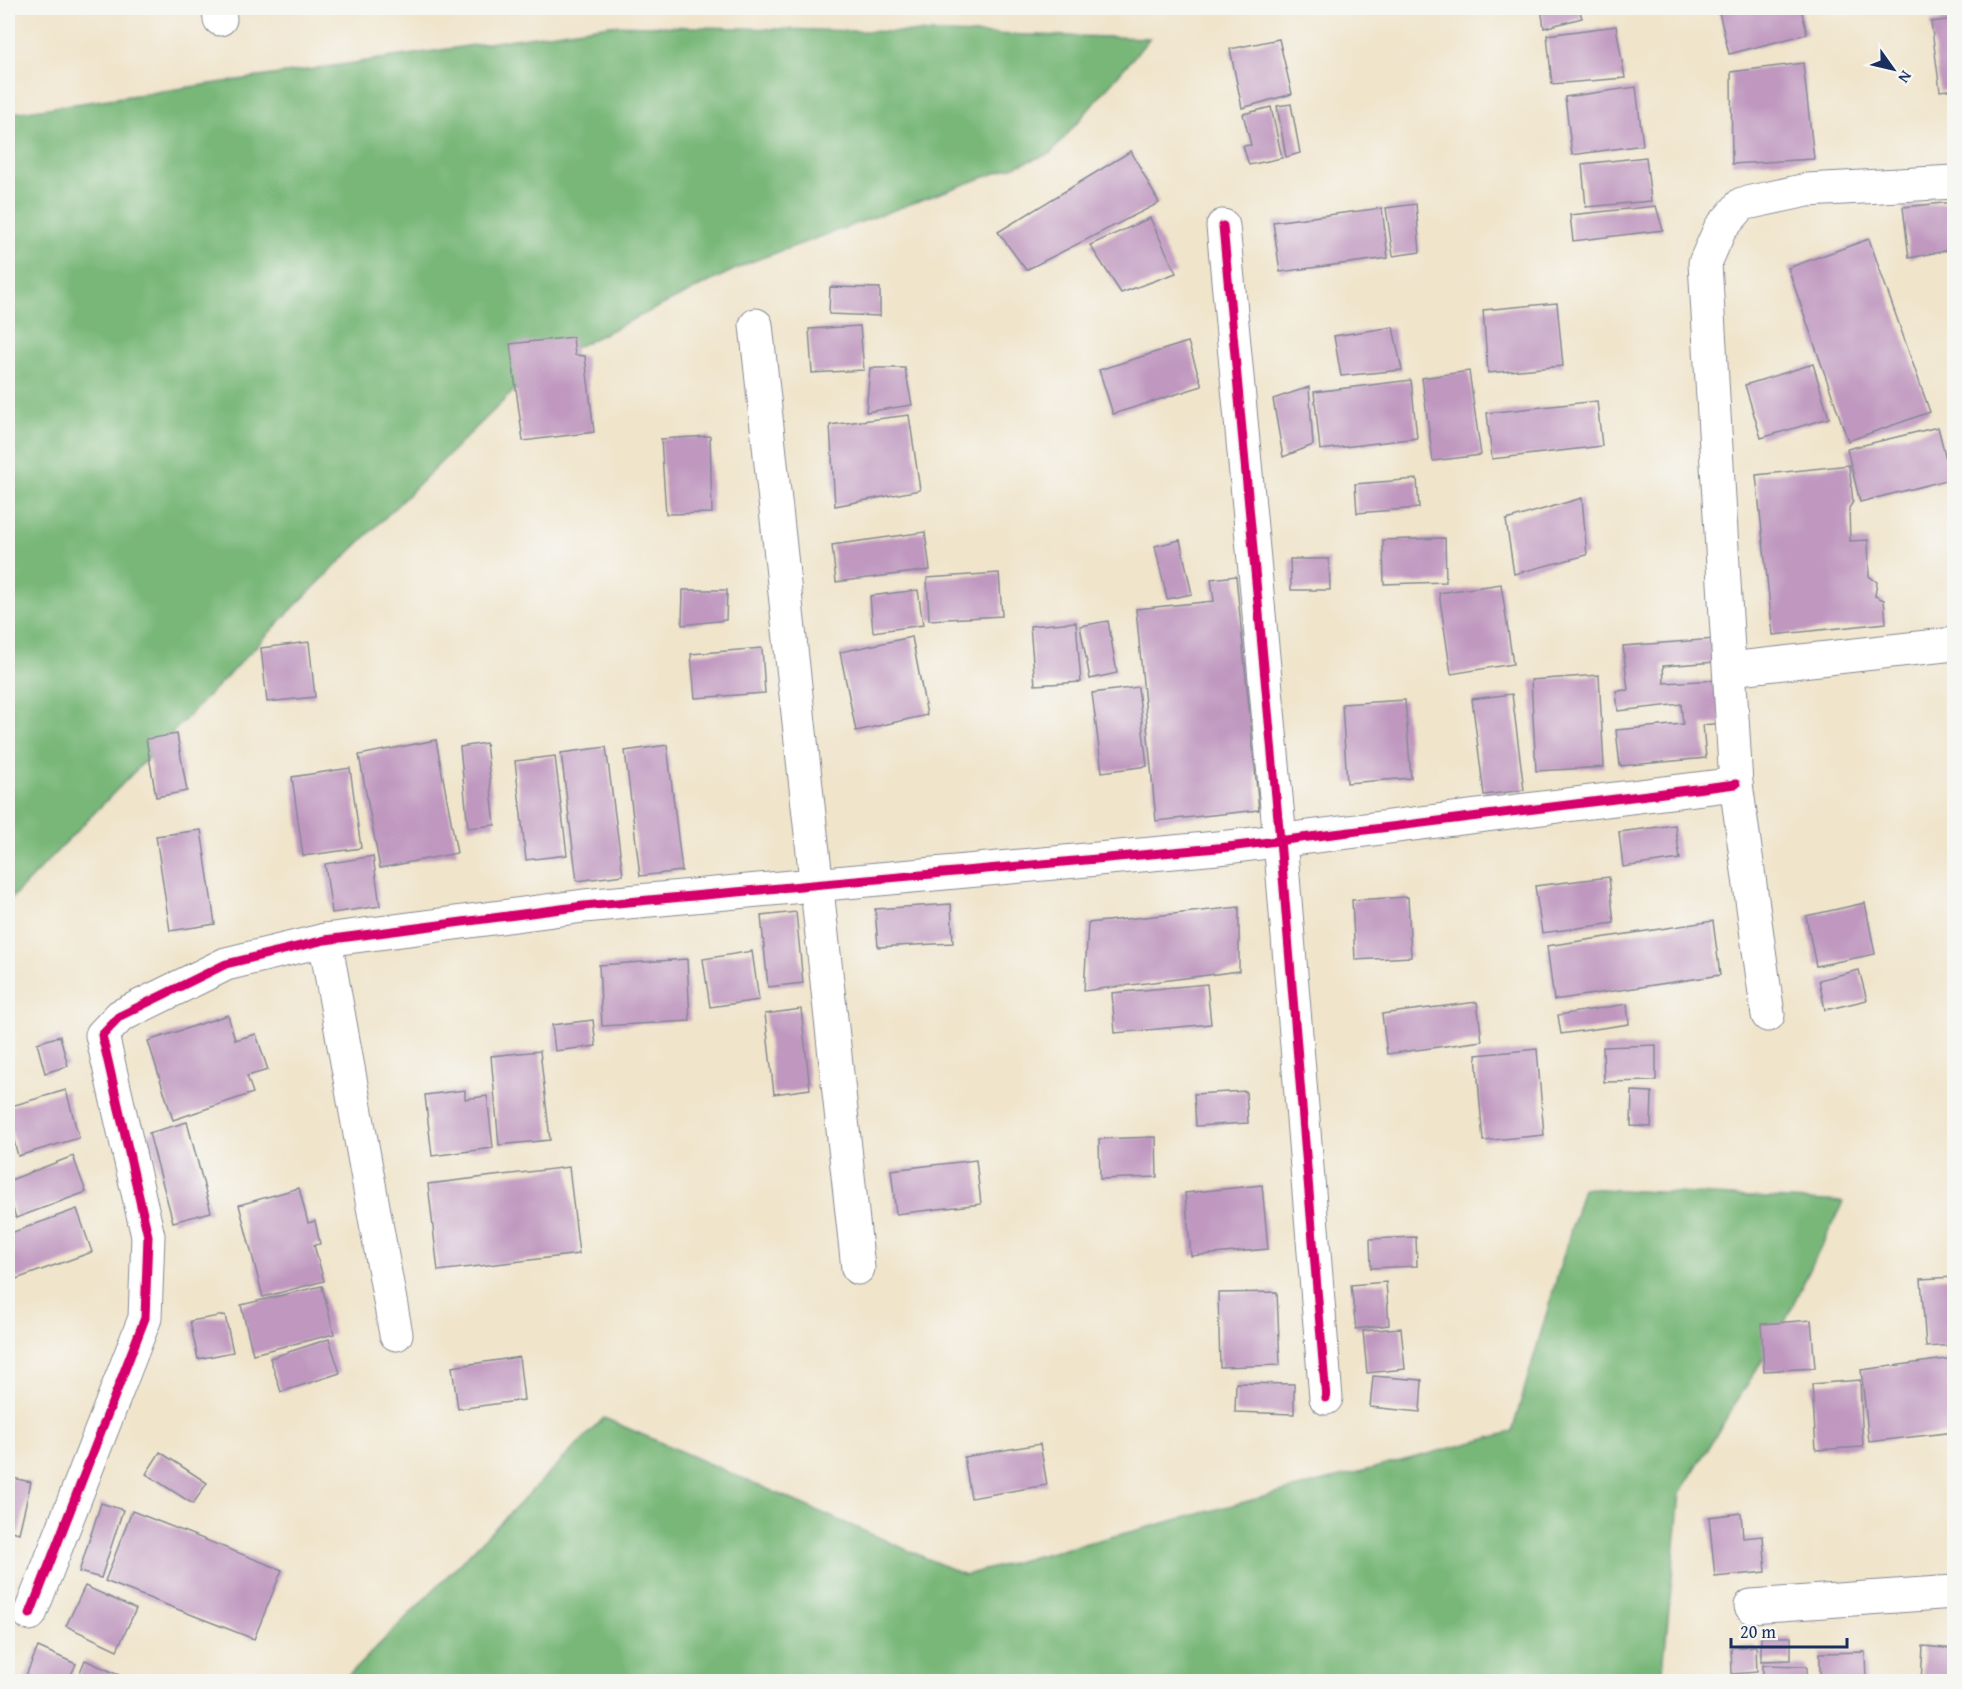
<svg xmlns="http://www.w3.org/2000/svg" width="1962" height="1689" font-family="'Gentium Book Plus',serif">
<rect width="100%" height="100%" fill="#f6f6f2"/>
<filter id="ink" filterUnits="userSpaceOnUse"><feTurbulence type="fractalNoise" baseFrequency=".0167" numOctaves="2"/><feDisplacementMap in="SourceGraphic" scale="12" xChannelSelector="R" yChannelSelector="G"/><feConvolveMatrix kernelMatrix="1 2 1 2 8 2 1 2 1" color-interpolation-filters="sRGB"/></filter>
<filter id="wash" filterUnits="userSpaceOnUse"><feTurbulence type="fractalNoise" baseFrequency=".008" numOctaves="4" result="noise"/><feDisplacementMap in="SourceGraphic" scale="24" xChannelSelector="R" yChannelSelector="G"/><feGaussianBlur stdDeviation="1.35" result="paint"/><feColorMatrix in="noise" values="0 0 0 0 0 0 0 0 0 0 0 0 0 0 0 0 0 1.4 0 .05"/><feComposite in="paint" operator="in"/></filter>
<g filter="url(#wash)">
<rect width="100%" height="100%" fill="#f0e4ca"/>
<g fill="#78b778" stroke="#4a736b" stroke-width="1.5">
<path d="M 610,25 L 1150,38 L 1051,153 L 748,263 L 540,365 L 296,605 L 8,902 L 8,114 Z"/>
<path d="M 1583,1188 L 1843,1202 L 1779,1333 L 1680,1493 L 1662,1681 L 342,1682 L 604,1418 L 965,1575 L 1512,1432 Z"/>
</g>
<g id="blocks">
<g fill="#bf97bf">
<path d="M 1541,8 L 1579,8 L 1582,18 L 1544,28 Z"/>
<path d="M 1718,8 L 1801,8 L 1807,34 L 1729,54 Z"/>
<path d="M 1954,19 L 1954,89 L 1940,91 L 1931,22 Z"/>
<path d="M 1616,26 L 1625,78 L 1552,84 L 1547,35 Z"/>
<path d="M 1279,39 L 1292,94 L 1242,108 L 1230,49 Z"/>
<path d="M 1803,63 L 1814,159 L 1732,164 L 1731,72 Z"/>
<path d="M 1636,87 L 1643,145 L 1572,155 L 1565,97 Z"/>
<path d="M 1291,104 L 1300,153 L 1286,157 L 1277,106 Z"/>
<path d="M 1271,107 L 1282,158 L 1249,165 L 1243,146 L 1251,145 L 1243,114 Z"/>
<path d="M 1131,151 L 1159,203 L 1026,270 L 998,232 Z"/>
<path d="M 1646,157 L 1651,201 L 1586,207 L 1582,164 Z"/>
<path d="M 1954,202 L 1954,249 L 1909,258 L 1903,207 Z"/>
<path d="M 1416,204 L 1420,252 L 1393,256 L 1386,208 Z"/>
<path d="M 1656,206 L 1663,230 L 1573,241 L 1570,215 Z"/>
<path d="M 1382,208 L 1388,258 L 1280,272 L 1273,222 Z"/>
<path d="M 1150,218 L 1176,273 L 1121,293 L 1090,245 Z"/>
<path d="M 1869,239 L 1930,412 L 1848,441 L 1788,268 Z"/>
<path d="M 830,287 L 880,288 L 880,316 L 829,314 Z"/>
<path d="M 1557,303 L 1563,366 L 1488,373 L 1483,310 Z"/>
<path d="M 860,326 L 864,370 L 812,373 L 809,329 Z"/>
<path d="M 1393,327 L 1402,370 L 1341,376 L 1334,336 Z"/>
<path d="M 573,337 L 575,355 L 585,356 L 594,432 L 523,441 L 510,344 Z"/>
<path d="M 1188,342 L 1202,386 L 1113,414 L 1099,370 Z"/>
<path d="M 1813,364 L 1829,418 L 1761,438 L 1745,385 Z"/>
<path d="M 870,368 L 905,368 L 912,405 L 866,412 Z"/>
<path d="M 1469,371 L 1481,455 L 1433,461 L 1422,378 Z"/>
<path d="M 1411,380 L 1417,438 L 1320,450 L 1314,392 Z"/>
<path d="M 1309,387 L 1313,445 L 1283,457 L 1273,399 Z"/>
<path d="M 1597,401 L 1602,446 L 1492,459 L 1487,413 Z"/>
<path d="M 909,415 L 920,490 L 835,506 L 830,425 Z"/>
<path d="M 1938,427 L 1951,479 L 1860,502 L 1847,449 Z"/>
<path d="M 710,436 L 712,513 L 666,514 L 661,439 Z"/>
<path d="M 1849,465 L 1853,502 L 1849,508 L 1850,541 L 1868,540 L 1869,576 L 1877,582 L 1875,596 L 1884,600 L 1886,623 L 1773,635 L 1756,475 Z"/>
<path d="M 1417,479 L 1419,508 L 1357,513 L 1355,484 Z"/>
<path d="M 1582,498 L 1587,555 L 1514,574 L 1506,520 Z"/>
<path d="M 925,532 L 930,570 L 836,582 L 832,545 Z"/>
<path d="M 1445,538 L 1446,582 L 1384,584 L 1383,540 Z"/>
<path d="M 1180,540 L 1192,594 L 1167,599 L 1155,546 Z"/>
<path d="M 1290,559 L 1329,559 L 1330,590 L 1291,590 Z"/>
<path d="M 999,573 L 1002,616 L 929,620 L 927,578 Z"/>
<path d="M 1236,576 L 1259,810 L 1156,821 L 1136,609 L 1214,601 L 1211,579 Z"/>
<path d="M 1501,584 L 1513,664 L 1451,674 L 1439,593 Z"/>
<path d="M 683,590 L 727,590 L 726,620 L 682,625 Z"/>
<path d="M 918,590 L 923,625 L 873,632 L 870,596 Z"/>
<path d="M 1108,621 L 1117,673 L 1090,679 L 1080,626 Z"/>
<path d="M 1076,622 L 1081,682 L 1035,685 L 1030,626 Z"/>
<path d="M 912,637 L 927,715 L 856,731 L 840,652 Z"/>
<path d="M 1715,639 L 1716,662 L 1663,666 L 1664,683 L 1718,680 L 1721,723 L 1703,725 L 1706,758 L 1620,766 L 1616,730 L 1683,724 L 1681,704 L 1618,711 L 1616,691 L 1628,690 L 1623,646 Z"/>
<path d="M 309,642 L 315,697 L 267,702 L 261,648 Z"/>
<path d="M 762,648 L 765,693 L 695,698 L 691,654 Z"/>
<path d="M 1599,675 L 1604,767 L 1536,771 L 1531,680 Z"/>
<path d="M 1138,687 L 1147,766 L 1102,772 L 1092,693 Z"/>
<path d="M 1512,694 L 1524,790 L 1484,795 L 1472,699 Z"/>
<path d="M 1405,700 L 1411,778 L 1347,783 L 1342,704 Z"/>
<path d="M 177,734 L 187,791 L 156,797 L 146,739 Z"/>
<path d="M 436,740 L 457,853 L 380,868 L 359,755 Z"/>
<path d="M 486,743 L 495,825 L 468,828 L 460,747 Z"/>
<path d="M 667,745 L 682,871 L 640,876 L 625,751 Z"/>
<path d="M 606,747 L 623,875 L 577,881 L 561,753 Z"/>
<path d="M 555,756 L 567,855 L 526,860 L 515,761 Z"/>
<path d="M 350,768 L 361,848 L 303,856 L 292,777 Z"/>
<path d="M 1675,825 L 1680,859 L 1623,867 L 1619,832 Z"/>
<path d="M 201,830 L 215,924 L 170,931 L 156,836 Z"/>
<path d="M 373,856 L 380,906 L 332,913 L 325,864 Z"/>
<path d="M 1609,877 L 1614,923 L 1542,933 L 1535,886 Z"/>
<path d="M 1408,897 L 1411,957 L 1355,960 L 1352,900 Z"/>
<path d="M 1865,903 L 1875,954 L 1816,966 L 1806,916 Z"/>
<path d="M 951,904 L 953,943 L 878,947 L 875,909 Z"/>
<path d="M 1239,907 L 1239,971 L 1084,991 L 1088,923 Z"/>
<path d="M 796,912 L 803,983 L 768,987 L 761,916 Z"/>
<path d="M 1713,921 L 1720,975 L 1554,1000 L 1547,946 Z"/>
<path d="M 752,951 L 759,1000 L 710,1007 L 703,959 Z"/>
<path d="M 687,959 L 690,1021 L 602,1026 L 599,965 Z"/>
<path d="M 1859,970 L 1867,1000 L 1825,1010 L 1819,980 Z"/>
<path d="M 1207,984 L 1211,1024 L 1115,1033 L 1112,993 Z"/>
<path d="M 1477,1002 L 1482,1041 L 1387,1054 L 1382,1014 Z"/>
<path d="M 1627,1004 L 1629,1024 L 1561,1034 L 1558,1015 Z"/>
<path d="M 801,1009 L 810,1089 L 774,1094 L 765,1014 Z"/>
<path d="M 228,1015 L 235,1040 L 256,1034 L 268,1070 L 247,1076 L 253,1093 L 173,1120 L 148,1041 Z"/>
<path d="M 593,1020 L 596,1046 L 555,1051 L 552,1025 Z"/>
<path d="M 60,1036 L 68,1066 L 45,1073 L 37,1043 Z"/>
<path d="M 1656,1045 L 1656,1081 L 1604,1082 L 1603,1047 Z"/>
<path d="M 1537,1049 L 1544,1135 L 1483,1141 L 1476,1055 Z"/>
<path d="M 540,1051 L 550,1140 L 499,1145 L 491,1056 Z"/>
<path d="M 66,1090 L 79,1138 L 18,1156 L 8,1118 L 8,1107 Z"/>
<path d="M 465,1090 L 465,1099 L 487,1096 L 493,1148 L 432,1156 L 425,1095 Z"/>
<path d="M 1246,1091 L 1248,1123 L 1196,1126 L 1194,1094 Z"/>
<path d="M 1632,1091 L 1652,1092 L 1651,1127 L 1631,1126 Z"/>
<path d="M 187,1122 L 211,1212 L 173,1222 L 149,1133 Z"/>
<path d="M 1156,1137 L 1157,1177 L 1100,1179 L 1099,1139 Z"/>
<path d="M 73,1156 L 86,1192 L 16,1218 L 8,1193 L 8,1181 Z"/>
<path d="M 976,1160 L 981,1204 L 896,1214 L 891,1170 Z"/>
<path d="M 569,1167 L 579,1254 L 438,1271 L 428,1184 Z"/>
<path d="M 1262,1185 L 1268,1249 L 1191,1256 L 1185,1193 Z"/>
<path d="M 299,1188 L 308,1223 L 315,1221 L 320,1244 L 314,1245 L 324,1281 L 263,1297 L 239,1205 Z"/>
<path d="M 77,1209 L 92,1252 L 16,1279 L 8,1255 L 8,1234 Z"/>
<path d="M 1416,1237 L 1417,1266 L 1371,1268 L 1370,1239 Z"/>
<path d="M 1954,1277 L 1954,1345 L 1926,1347 L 1921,1279 Z"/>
<path d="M 1386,1282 L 1389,1325 L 1356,1329 L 1351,1285 Z"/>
<path d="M 322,1286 L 334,1334 L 253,1354 L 241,1305 Z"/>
<path d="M 1277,1292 L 1280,1365 L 1220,1367 L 1218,1293 Z"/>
<path d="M 225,1315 L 233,1352 L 198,1359 L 190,1321 Z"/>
<path d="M 1811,1320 L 1815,1368 L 1764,1371 L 1761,1324 Z"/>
<path d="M 1401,1328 L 1405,1369 L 1367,1373 L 1363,1331 Z"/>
<path d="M 329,1339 L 340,1373 L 281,1392 L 270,1358 Z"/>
<path d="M 519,1357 L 524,1400 L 458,1409 L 452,1367 Z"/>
<path d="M 1954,1358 L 1954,1432 L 1869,1442 L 1861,1370 Z"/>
<path d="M 1373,1376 L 1422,1380 L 1420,1412 L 1370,1407 Z"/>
<path d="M 1860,1380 L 1863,1447 L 1816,1450 L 1812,1384 Z"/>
<path d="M 1236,1383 L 1294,1384 L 1294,1414 L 1235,1412 Z"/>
<path d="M 1040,1444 L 1047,1485 L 971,1498 L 964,1457 Z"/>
<path d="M 160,1452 L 207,1483 L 193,1504 L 146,1474 Z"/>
<path d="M 8,1477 L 31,1482 L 19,1533 L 8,1530 Z"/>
<path d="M 101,1503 L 123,1510 L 101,1578 L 79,1572 Z"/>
<path d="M 132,1511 L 282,1570 L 254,1639 L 105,1581 Z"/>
<path d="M 1741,1513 L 1743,1538 L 1763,1536 L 1766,1572 L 1715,1577 L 1709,1517 Z"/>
<path d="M 85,1586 L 136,1609 L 117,1650 L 66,1626 Z"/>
<path d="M 1761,1637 L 1791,1637 L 1791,1660 L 1761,1661 Z"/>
<path d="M 1756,1646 L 1757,1672 L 1732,1674 L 1731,1648 Z"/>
<path d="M 1923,1646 L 1954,1649 L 1954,1682 L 1921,1682 Z"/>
<path d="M 38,1647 L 76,1664 L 68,1682 L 23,1682 Z"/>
<path d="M 1865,1652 L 1866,1682 L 1820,1682 L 1820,1653 Z"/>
<path d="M 85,1660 L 128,1679 L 127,1682 L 76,1682 Z"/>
<path d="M 1763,1665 L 1807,1666 L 1807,1682 L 1763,1682 Z"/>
</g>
</g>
</g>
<g filter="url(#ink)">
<use href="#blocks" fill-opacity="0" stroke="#868a94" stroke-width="1.5"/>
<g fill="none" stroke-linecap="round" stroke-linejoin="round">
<g stroke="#868a94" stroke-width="35">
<g id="minor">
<path d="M 219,8 L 220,19"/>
<path d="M 1223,226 L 1280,840 L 1326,1398"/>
<path d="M 756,325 L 858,1268"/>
<path d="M 1730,669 L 1954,644"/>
<path d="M 325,940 L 396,1334"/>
<path d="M 1768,1015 L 1736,784 L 1705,263 L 1720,229 L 1742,204 L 1807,190 L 1954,182"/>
<path d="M 1751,1606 L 1954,1592"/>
<path d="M 30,1614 L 145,1318 L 148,1236 L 102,1035 L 120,1016 L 226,964 L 325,940 L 584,906 L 1228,847 L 1736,784"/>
</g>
</g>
<use href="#minor" stroke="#fff" stroke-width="33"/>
<g stroke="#f6f6f2" stroke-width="13">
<g id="cycleway">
<path d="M 1223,226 L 1280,840 L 1326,1398"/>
<path d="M 30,1614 L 145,1318 L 148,1236 L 102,1035 L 120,1016 L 226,964 L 325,940 L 584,906 L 1228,847 L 1736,784"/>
</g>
</g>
<use href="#cycleway" stroke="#d6006c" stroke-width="9"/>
</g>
</g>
<rect width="1962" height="1689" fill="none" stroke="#f6f6f2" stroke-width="30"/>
<g transform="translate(1893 69) rotate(124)" stroke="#f6f6f2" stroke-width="4.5" paint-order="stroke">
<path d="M0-4.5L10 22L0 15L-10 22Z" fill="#1b2f5e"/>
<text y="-9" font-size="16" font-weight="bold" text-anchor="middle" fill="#1b2f5e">N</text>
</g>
<path d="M1731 1638v9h116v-9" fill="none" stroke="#1b2f5e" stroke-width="3"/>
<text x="1740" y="1638" font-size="18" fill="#1b2f5e" stroke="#f6f6f2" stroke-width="4.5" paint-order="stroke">20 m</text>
</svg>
